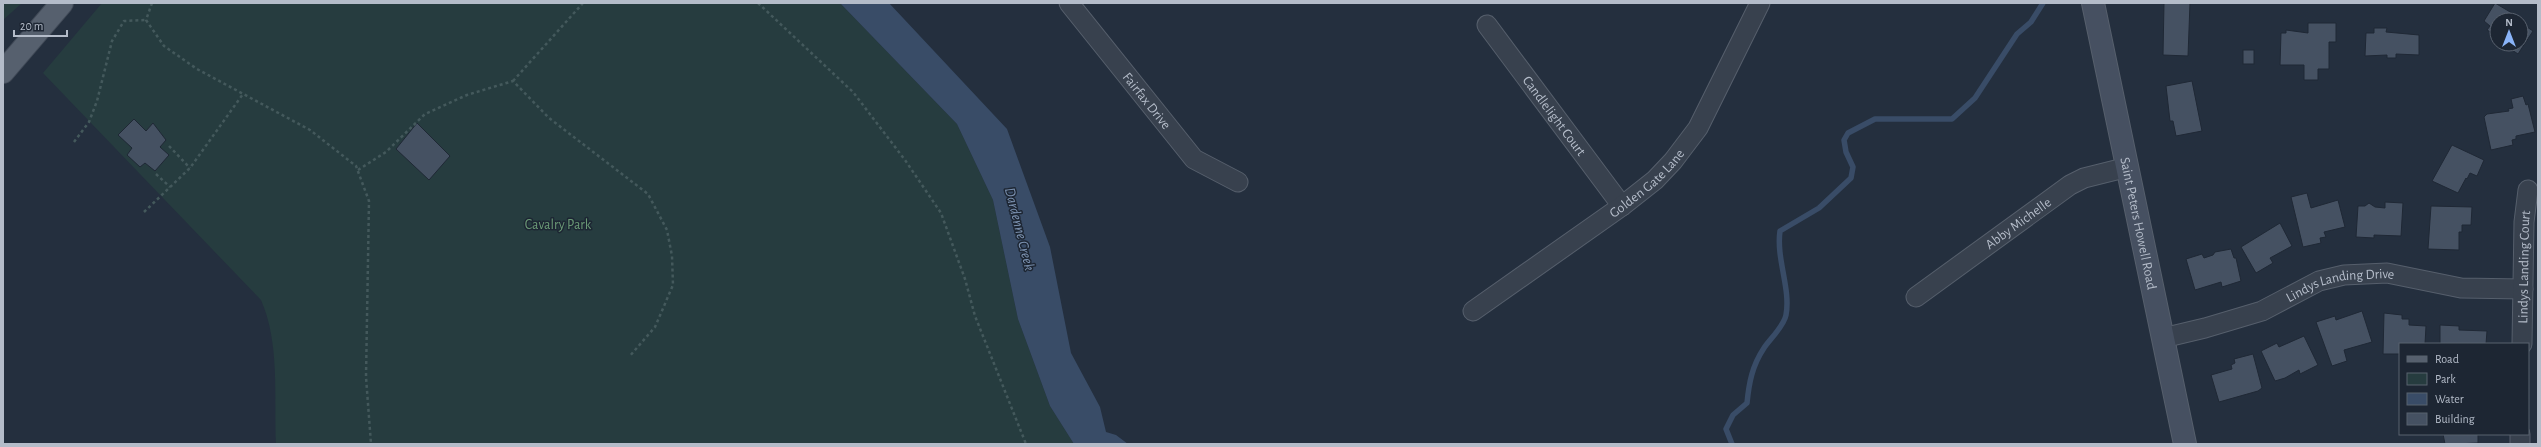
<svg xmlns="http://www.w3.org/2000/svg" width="2541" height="447" font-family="'Alegreya Sans',sans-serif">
<rect width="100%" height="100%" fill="#242f3e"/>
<g fill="#263c3f">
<path d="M 3,3 L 22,3 L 3,20 Z"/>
<path d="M 102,3 L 840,3 L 957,124 L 993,200 L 1018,319 L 1050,406 L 1074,444 L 276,444 C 274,397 280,343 261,300 L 43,73 Z"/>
</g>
<path fill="#394c67" d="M 840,3 L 889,3 L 1007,129 L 1050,247 L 1071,353 L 1100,407 L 1106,432 L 1116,435 L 1128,444 L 1074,444 L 1050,406 L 1018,319 L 993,200 L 957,124 Z"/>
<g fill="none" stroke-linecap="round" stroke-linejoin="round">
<path stroke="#394c67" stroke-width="5.5" d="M 1732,444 L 1726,429 L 1733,415 L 1747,403 C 1749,383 1752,366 1764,348 C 1770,339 1784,326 1786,315 C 1791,289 1776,259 1780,231 L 1819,208 L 1851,178 L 1853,167 L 1846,152 L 1844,140 L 1848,133 L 1875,119 L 1952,119 L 1975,98 L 2017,34 L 2031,22 L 2043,3"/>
</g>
<g fill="#455162" stroke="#1f2835">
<path d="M 2164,3 L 2190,3 L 2188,56 L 2163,55 Z"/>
<path d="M 2495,3 L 2522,19 L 2497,20 L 2497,40 L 2490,36 L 2492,33 L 2487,30 L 2490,26 L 2484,21 Z"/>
<path d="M 2308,23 L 2336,23 L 2336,42 L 2329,42 L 2329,69 L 2318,69 L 2318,80 L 2304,80 L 2304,65 L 2280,65 L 2281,33 L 2286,33 L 2286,30 L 2308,33 Z"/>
<path d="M 2521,23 L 2533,31 L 2518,54 L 2503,44 L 2521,44 Z"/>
<path d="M 2374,28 L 2387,28 L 2386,32 L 2419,35 L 2419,55 L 2396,54 L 2396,58 L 2387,58 L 2387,55 L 2365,56 L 2366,33 L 2374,33 Z"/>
<rect x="2243" y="50" width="11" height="14"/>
<path d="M 2192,81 L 2202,131 L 2176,136 L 2173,121 L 2170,121 L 2166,86 Z"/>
<path d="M 2523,96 L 2526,105 L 2528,104 L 2535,132 L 2516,136 L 2516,139 L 2512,140 L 2513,145 L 2491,150 L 2484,117 L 2487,114 L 2509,111 L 2508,109 L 2513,108 L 2511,99 Z"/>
<path d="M 134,119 L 146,131 L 153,123 L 166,140 L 160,147 L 169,155 L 155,171 L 145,163 L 140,167 L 127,155 L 132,148 L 118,135 Z"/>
<path d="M 417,123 L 450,156 L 429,180 L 396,149 Z"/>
<path d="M 2452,145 L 2484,160 L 2477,176 L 2470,173 L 2467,179 L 2466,178 L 2458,193 L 2432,181 Z"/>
<path d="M 2307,193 L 2311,208 L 2338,200 L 2345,227 L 2324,232 L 2326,237 L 2320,238 L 2321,243 L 2303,247 L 2291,197 Z"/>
<path d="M 2385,202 L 2403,203 L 2401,236 L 2374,235 L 2374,238 L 2356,237 L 2358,206 L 2365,206 L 2369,203 L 2375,207 L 2385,208 Z"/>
<path d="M 2431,206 L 2472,207 L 2471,225 L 2462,225 L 2462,232 L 2459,232 L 2459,250 L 2428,249 Z"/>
<path d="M 2280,223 L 2292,246 L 2270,258 L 2273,263 L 2256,273 L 2241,247 Z"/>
<path d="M 2231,249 L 2234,258 L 2236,258 L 2241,281 L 2222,287 L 2221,282 L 2195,290 L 2186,259 L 2202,254 L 2204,258 L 2213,255 L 2215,252 Z"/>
<path d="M 2362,311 L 2372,342 L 2344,350 L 2347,361 L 2332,366 L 2316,322 L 2335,316 L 2336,320 Z"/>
<path d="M 2384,313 L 2402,315 L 2402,319 L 2409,319 L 2409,325 L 2426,326 L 2425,344 L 2400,344 L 2400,354 L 2383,354 Z"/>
<path d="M 2440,325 L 2459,326 L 2459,330 L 2487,331 L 2486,344 L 2440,344 Z"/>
<path d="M 2304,336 L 2318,365 L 2300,374 L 2299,370 L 2285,378 L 2275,381 L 2261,351 L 2277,343 L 2279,347 Z"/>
<path d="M 2253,354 L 2262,388 L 2258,391 L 2219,402 L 2211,375 L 2232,369 L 2231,365 L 2235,363 L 2234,359 Z"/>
<path d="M 2443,434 L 2484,434 L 2478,434 L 2478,443 L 2454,444 L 2445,444 Z"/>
</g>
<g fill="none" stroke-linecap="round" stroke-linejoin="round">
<g stroke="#565f6c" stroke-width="21">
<g id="street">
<path id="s1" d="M 1069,3 L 1194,159 L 1238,182"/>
<path id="s2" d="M 1487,25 L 1622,206"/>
<path id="s3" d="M 1916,297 L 2070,185 L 2084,178 L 2128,167"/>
<path id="s4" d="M 1473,311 L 1622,206 L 1655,180 L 1673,161 L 1698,128 L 1760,3"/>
<path id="s5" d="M 2163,338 L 2205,328 L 2262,311 L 2319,281 L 2344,275 L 2387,273 L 2461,288 L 2523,289"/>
<path id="s6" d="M 2522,344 L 2524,222 L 2528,190"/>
<path d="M 2520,444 L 2520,434"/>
</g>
</g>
<g stroke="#565f6c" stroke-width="24">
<g id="secondary">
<path id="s7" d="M 2093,3 L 2185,444"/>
</g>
</g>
<g stroke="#414a57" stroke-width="24">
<path id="primary" d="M 3,72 L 62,3"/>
</g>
<g stroke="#44595c" stroke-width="2.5" stroke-dasharray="3 3" stroke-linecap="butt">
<path d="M 152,3 L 146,20 L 164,46 L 197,69 L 310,130 L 356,166 L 369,201 L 366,377 L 371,444"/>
<path d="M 758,3 L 853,92 L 905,160 L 941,213 L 965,279 L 975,316 L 1026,444"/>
<path d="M 513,81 L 583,3"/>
<path d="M 74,142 L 89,122 L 97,101 L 112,41 L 124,21 L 146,20"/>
<path d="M 169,146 L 190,168"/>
<path d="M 358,170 L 386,152 L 425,114 L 467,95 L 513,81 L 549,118 L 648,194 L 667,230 L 672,256 L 673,285 L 655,327 L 629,357"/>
<path d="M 156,174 L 170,187"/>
<path d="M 144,212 L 190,168 L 243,94"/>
</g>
<use href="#street" stroke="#38414e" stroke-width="19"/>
<use href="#secondary" stroke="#465061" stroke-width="22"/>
<use href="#primary" stroke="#56606e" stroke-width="22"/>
</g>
<g text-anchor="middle" stroke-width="3" stroke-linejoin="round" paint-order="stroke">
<g font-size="14" fill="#b4bcc9" stroke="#1d2633">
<text dy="5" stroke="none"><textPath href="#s1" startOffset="125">Fairfax Drive</textPath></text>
<text dy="5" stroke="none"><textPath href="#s2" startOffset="113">Candlelight Court</textPath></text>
<text dy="5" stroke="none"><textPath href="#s4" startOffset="216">Golden Gate Lane</textPath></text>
<text dy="5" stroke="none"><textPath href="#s3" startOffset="126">Abby Michelle</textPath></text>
<text dy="5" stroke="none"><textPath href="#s7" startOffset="225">Saint Peters Howell Road</textPath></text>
<text dy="5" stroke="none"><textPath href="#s6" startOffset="77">Lindys Landing Court</textPath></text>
<text dy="5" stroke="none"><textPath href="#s5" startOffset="187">Lindys Landing Drive</textPath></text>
</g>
<g font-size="14" fill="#6b9a76" stroke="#1d2633">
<text x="558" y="229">Cavalry Park</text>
</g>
<g font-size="15" font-style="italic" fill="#7c92b1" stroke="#1d2633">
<text transform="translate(1020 229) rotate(76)" y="5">Dardenne Creek</text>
</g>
</g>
<rect width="2541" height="447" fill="none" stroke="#b4bcc9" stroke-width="8"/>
<rect x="2399" y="343" width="130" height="92" fill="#1d2633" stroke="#59626f"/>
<rect x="2407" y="356" width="20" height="6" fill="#56606e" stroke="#59626f"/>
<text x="2435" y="363" font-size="12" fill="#b4bcc9">Road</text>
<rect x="2407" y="373" width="20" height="12" fill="#263c3f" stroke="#59626f"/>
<text x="2435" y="383" font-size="12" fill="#b4bcc9">Park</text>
<rect x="2407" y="393" width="20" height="12" fill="#394c67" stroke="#59626f"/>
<text x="2435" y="403" font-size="12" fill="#b4bcc9">Water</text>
<rect x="2407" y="413" width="20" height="12" fill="#455162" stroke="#59626f"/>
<text x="2435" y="423" font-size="12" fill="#b4bcc9">Building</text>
<g transform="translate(2509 32)"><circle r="19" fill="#1d2633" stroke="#59626f"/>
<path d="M0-3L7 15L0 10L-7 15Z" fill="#8ab4f8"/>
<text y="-6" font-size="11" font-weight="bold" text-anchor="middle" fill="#b4bcc9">N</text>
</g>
<path d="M14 30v6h53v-6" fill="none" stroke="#b4bcc9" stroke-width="2"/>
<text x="20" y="30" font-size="12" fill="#b4bcc9" stroke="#1d2633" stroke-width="3" paint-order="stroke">20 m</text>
</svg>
